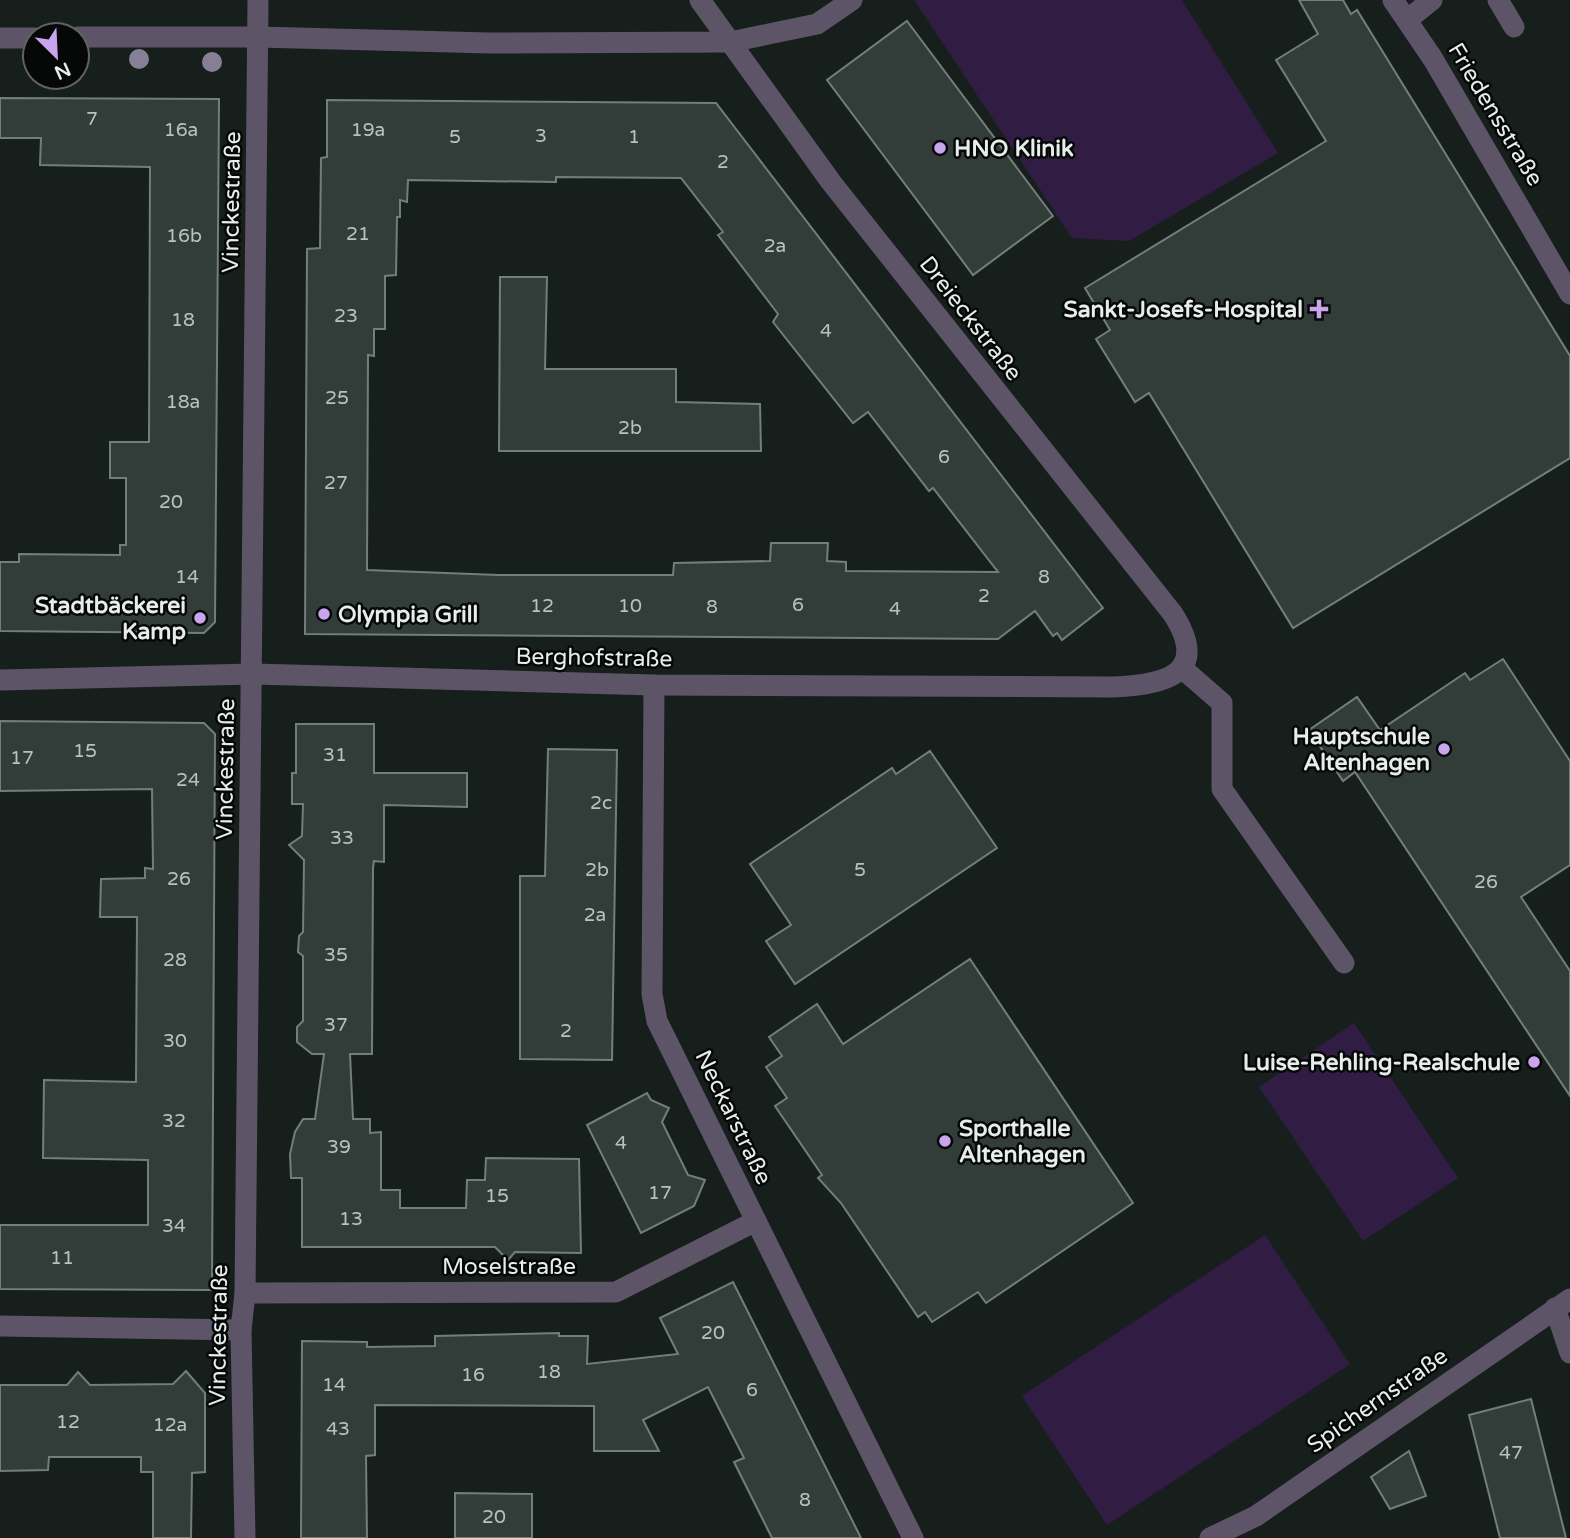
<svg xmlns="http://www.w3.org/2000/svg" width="1570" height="1538" font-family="'Varela Round',sans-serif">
<rect width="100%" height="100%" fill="#161f1c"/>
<g fill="#311d43">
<path d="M 914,0 L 1182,0 L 1278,153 L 1129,241 L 1072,238 Z"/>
<path d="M 1354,1023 L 1458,1178 L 1363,1241 L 1259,1087 Z"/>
<path d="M 1265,1235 L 1350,1364 L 1107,1525 L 1022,1396 Z"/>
</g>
<g fill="#323d39" stroke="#737e7a" stroke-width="2" fill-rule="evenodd">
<path d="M 1299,0 L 1343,0 L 1351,14 L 1357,10 L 1570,356 L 1570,458 L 1293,628 L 1149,393 L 1135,402 L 1096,339 L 1110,330 L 1085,288 L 1326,141 L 1276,60 L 1318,34 Z"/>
<path d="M 907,21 L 1053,216 L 973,275 L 827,80 Z"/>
<path d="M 0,98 L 219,99 L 215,622 L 204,633 L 0,631 L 0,562 L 19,562 L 19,554 L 120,555 L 120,545 L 126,545 L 126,478 L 110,478 L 110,442 L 149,442 L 150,167 L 40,165 L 41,138 L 0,138 Z"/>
<path d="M 327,100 L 716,103 L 1103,608 L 1062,640 L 1057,633 L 1053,636 L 1035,611 L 998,639 L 305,634 L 307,249 L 320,248 L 321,158 L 327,157 ZM 556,177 L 681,178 L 723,232 L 718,235 L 778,314 L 773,322 L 853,423 L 868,412 L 929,491 L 933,488 L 998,572 L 846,571 L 846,562 L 827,561 L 828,543 L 771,543 L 770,561 L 674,563 L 673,575 L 498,575 L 367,570 L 368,355 L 374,356 L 374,329 L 385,329 L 385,276 L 396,275 L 397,217 L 400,217 L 400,200 L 407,202 L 408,180 L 556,182 Z"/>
<path d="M 500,277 L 547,277 L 545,369 L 676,369 L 676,402 L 760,404 L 761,451 L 499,451 Z"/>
<path d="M 1503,659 L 1570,761 L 1570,865 L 1521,897 L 1570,971 L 1570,1096 L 1355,772 L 1343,781 L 1309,730 L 1357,697 L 1380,730 L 1465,673 L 1470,680 Z"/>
<path d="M 0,721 L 204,723 L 215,734 L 212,1290 L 0,1289 L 0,1225 L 148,1225 L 148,1160 L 43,1158 L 44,1080 L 136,1082 L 137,917 L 100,917 L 101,879 L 145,878 L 145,868 L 153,869 L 152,789 L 0,791 Z"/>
<path d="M 296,724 L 374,724 L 374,773 L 467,773 L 467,807 L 384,805 L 384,862 L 374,861 L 373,868 L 372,1054 L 350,1054 L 353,1119 L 370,1119 L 370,1133 L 381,1132 L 381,1190 L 400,1190 L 400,1208 L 466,1208 L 467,1180 L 485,1180 L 486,1158 L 579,1159 L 581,1253 L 515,1252 L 508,1260 L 495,1247 L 302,1247 L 302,1178 L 291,1178 L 290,1154 L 295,1132 L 303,1119 L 315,1119 L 324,1054 L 312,1054 L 297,1042 L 297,1027 L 303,1021 L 303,956 L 298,952 L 299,936 L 303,932 L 304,860 L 289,845 L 302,836 L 303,804 L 292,804 L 292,773 L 296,773 Z"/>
<path d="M 548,749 L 617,750 L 612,1060 L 520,1059 L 520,876 L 545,876 Z"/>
<path d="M 930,751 L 997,848 L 795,984 L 766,941 L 791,925 L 750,864 L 892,768 L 896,774 Z"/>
<path d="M 970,959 L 1133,1203 L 986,1303 L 978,1292 L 932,1322 L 925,1312 L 918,1317 L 841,1203 L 818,1178 L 822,1175 L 775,1106 L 787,1098 L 766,1067 L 782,1056 L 769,1037 L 817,1004 L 843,1044 Z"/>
<path d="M 647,1093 L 651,1100 L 669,1108 L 662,1122 L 688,1175 L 705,1180 L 694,1206 L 641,1233 L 587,1125 Z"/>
<path d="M 733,1282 L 861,1538 L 772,1538 L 734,1462 L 744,1458 L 708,1387 L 643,1420 L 659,1451 L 594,1451 L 594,1406 L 375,1405 L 375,1455 L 366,1456 L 367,1538 L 301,1538 L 302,1341 L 367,1342 L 367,1347 L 435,1346 L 435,1336 L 559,1333 L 559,1336 L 588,1336 L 587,1364 L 678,1354 L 660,1318 Z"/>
<path d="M 186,1371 L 205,1393 L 205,1472 L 192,1473 L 191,1538 L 153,1538 L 153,1472 L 141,1472 L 141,1457 L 49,1457 L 48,1470 L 0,1471 L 0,1385 L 67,1385 L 78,1372 L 90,1385 L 173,1384 Z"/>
<path d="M 1531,1399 L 1566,1538 L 1500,1538 L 1469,1415 Z"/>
<path d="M 1409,1451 L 1426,1496 L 1390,1509 L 1371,1477 Z"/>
<path d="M 455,1493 L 532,1494 L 532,1538 L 455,1538 Z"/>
</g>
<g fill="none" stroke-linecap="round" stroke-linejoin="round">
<g stroke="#5d5467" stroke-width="21">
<path d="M 1498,0 L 1514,27"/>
<path d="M 1407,20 L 1432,0"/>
<path d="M 1183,669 L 1222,703 L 1222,789 L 1344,963"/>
</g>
<g stroke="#5d5467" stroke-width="21">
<path d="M 1393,0 L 1433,59 L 1570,294"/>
<path d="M 77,37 L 258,37 L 489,43 L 730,42 L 817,24 L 852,0"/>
<path d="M 0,38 L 35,38"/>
<path d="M 0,680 L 253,674 L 654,685 L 1113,687 C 1165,685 1211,674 1173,614 L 831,182 L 700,0"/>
<path d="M 654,685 L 652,994 L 657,1021 L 913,1538"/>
<path d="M 245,1293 L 616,1292 L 756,1221"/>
<path d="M 1555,1308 L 1570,1353"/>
<path d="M 0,1326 L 241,1330"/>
<path d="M 245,1538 L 241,1330 L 245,1293 L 258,0"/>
<path d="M 1210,1538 L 1256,1516 L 1570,1299"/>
</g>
</g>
<g fill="#867f95">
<circle cx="139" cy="59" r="10"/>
<circle cx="212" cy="62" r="10"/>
</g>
<g fill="#c9a5ee" stroke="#050807" stroke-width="2.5">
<circle cx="940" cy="148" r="7"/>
<path d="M1315.5 298.5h7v7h7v7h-7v7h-7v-7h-7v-7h7z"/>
<circle cx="324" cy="614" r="7"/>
<circle cx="200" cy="618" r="7"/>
<circle cx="1444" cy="749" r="7"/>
<circle cx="1534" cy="1062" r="7"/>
<circle cx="945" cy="1141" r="7"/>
</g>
<g text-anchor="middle" stroke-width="5" stroke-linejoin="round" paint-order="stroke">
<g font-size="19" fill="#b9c1be">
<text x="92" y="125">7</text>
<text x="181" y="136">16a</text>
<text x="368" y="136">19a</text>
<text x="541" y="142">3</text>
<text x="455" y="143">5</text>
<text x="634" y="143">1</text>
<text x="723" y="168">2</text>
<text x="358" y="240">21</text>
<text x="184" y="242">16b</text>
<text x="775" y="252">2a</text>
<text x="346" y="322">23</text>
<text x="183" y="326">18</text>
<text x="826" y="337">4</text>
<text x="337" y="404">25</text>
<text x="183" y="408">18a</text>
<text x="630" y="434">2b</text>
<text x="944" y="463">6</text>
<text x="336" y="489">27</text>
<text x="171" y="508">20</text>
<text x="187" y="583">14</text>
<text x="1044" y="583">8</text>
<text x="984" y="602">2</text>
<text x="798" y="611">6</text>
<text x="542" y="612">12</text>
<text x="630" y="612">10</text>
<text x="712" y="613">8</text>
<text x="895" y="615">4</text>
<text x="85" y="757">15</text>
<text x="335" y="761">31</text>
<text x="22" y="764">17</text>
<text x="188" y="786">24</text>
<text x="601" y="809">2c</text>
<text x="342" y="844">33</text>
<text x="597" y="876">2b</text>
<text x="860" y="876">5</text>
<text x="179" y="885">26</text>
<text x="1486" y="888">26</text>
<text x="595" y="921">2a</text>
<text x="336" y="961">35</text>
<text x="175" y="966">28</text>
<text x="336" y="1031">37</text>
<text x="566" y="1037">2</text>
<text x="175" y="1047">30</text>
<text x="174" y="1127">32</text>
<text x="621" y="1149">4</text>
<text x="339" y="1153">39</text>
<text x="660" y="1199">17</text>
<text x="497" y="1202">15</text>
<text x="351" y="1225">13</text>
<text x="174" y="1232">34</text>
<text x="62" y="1264">11</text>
<text x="713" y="1339">20</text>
<text x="549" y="1378">18</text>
<text x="473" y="1381">16</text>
<text x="334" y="1391">14</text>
<text x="752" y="1396">6</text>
<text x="68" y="1428">12</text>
<text x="170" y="1431">12a</text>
<text x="338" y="1435">43</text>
<text x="1511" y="1459">47</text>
<text x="805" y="1506">8</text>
<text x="494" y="1523">20</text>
</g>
<g font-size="23" fill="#e6edea" stroke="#050807">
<text transform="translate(1496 114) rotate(59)" y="8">Friedensstraße</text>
<text transform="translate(231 202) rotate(-89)" y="8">Vinckestraße</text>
<text transform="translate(971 318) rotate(52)" y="8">Dreieckstraße</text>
<text transform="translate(594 657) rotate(1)" y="8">Berghofstraße</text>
<text transform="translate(225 769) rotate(-89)" y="8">Vinckestraße</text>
<text transform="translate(734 1117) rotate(64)" y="8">Neckarstraße</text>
<text x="509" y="1274">Moselstraße</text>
<text transform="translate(218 1335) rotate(-89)" y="8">Vinckestraße</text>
<text transform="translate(1377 1400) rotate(-35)" y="8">Spichernstraße</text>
</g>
<g font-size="23" font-weight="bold" fill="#e6edea" stroke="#050807" text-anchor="end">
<text x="954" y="156" text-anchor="start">HNO Klinik</text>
<text x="1303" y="317">Sankt-Josefs-Hospital</text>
<text x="186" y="613">Stadtbäckerei<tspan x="186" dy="26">Kamp</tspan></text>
<text x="338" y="622" text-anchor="start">Olympia Grill</text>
<text x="1430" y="744">Hauptschule<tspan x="1430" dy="26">Altenhagen</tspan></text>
<text x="1520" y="1070">Luise-Rehling-Realschule</text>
<text x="959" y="1136" text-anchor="start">Sporthalle<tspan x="959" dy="26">Altenhagen</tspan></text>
</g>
</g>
<g transform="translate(56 56) rotate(156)"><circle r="33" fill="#050807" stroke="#5f6462" stroke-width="2"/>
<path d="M0-5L12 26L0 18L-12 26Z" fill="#c9a5ee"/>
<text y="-10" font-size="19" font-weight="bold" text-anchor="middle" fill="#e6edea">N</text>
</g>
</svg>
